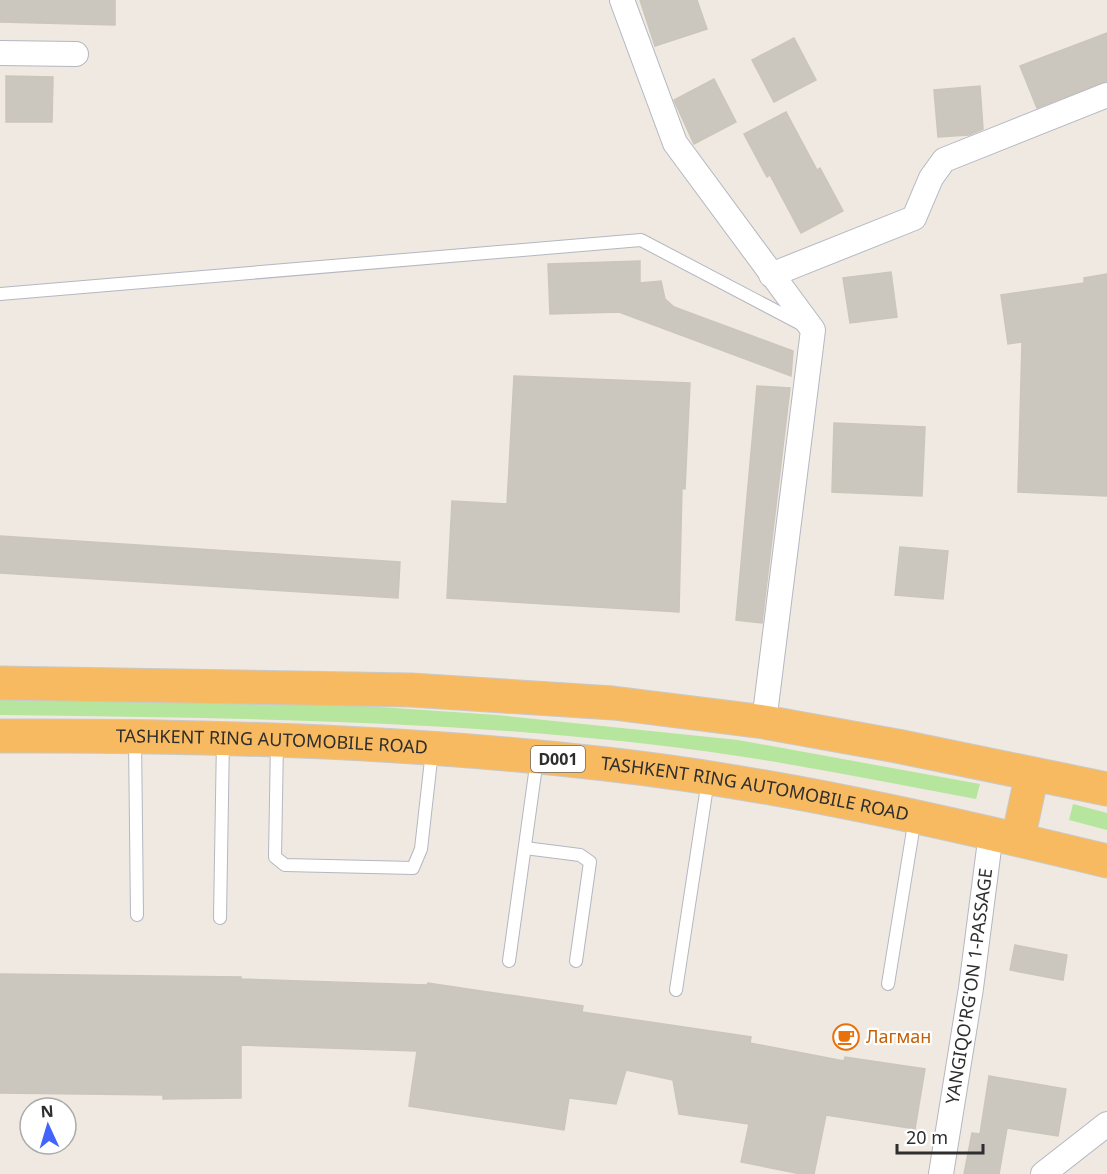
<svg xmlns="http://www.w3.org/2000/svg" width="1107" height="1174" font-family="'Noto Sans',sans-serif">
<rect width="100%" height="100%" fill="#efe9e1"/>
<g fill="#b6e59e">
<path d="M 0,697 L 336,704 L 497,715 L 738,740 L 980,784 L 976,799 C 896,784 817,768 738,756 C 494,720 246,718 0,715 Z"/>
<path d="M 1073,804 L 1107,813 L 1107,830 L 1069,820 Z"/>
</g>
<g fill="#cbc7bf" stroke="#cbc5ba" stroke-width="1.5">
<path d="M 0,0 L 115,0 L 115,25 L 0,22 Z"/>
<path d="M 640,0 L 697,0 L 707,29 L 655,46 Z"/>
<path d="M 1107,33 L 1107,81 L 1037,108 L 1020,66 Z"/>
<path d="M 794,38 L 816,80 L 774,102 L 752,60 Z"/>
<path d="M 6,76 L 53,77 L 52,122 L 6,122 Z"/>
<path d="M 714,79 L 736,122 L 694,144 L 674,100 Z"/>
<path d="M 980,86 L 983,129 L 969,135 L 938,137 L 934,90 Z"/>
<path d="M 786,112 L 817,170 L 820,168 L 843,211 L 801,233 L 770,175 L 767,177 L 744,134 Z"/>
<path d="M 640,261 L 640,283 L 661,281 L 665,299 L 674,307 L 793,351 L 791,376 L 619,312 L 550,314 L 548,264 Z"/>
<path d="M 891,272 L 897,317 L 850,323 L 843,278 Z"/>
<path d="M 1107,274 L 1107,496 L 1018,492 L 1022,342 L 1008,344 L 1001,295 L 1084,283 L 1084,278 Z"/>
<path d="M 514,376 L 690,383 L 685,489 L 682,488 L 679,612 L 447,598 L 452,501 L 507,504 Z"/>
<path d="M 757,386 L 790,388 L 762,623 L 736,620 Z"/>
<path d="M 834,423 L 925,427 L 922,496 L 832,492 Z"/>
<path d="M 0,536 L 400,562 L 398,598 L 0,573 Z"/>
<path d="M 900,547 L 948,551 L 943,599 L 895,595 Z"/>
<path d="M 1015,945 L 1067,955 L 1063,980 L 1010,970 Z"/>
<path d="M 0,974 L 241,977 L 241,979 L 427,985 L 428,983 L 583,1006 L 582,1012 L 751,1037 L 750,1043 L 844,1061 L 845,1057 L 925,1069 L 915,1129 L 826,1115 L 814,1174 L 801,1174 L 741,1162 L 749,1124 L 679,1114 L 673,1080 L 626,1070 L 616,1104 L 569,1098 L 564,1130 L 409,1106 L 417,1051 L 241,1045 L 241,1098 L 163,1099 L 163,1095 L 0,1093 Z"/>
<path d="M 989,1076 L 1066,1089 L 1058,1136 L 1007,1128 L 999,1174 L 964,1174 L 972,1133 L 980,1134 Z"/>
</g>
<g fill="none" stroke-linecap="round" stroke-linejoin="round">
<g stroke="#b4b7c1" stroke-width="14">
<g id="service">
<path d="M 0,294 L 641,240 L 801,324"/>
<path d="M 135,738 L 137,915"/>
<path d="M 277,742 L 275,857 L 285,865 L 413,868 L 421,849 L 432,751"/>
<path d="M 525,848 L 580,855 L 590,862 L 576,961"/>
<path d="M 220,918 L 223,739"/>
<path d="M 509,961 L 537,759"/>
<path d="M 888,984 L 915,818"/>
<path d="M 676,990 L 708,780"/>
</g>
</g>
<g stroke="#b4b7c1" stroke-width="26">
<g id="minor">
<path d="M 622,0 L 675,143 L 813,330 L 764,722"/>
<path d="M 0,53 L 76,54"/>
<path d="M 771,275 L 914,218 L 931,178 L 944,160 L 1107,95"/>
<path id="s1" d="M 941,1174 L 971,988 L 991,833"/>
<path d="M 1043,1174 L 1107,1124"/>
</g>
</g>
<g stroke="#c9c9c9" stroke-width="35">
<g id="trunk">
<path d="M 0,683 L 411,690 L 613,703 L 764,722 L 897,746 L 1107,789"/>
<path id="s2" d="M 0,736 C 202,735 405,741 606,764 C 775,783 942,821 1107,861"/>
<path d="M 1018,839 L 1032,774"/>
</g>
</g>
<use href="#service" stroke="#fff" stroke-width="12"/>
<use href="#minor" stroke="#fff" stroke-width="24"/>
<use href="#trunk" stroke="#f8ba60" stroke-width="33"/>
</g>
<defs>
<g id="cafe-ring" transform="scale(1.35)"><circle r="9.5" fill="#fff" stroke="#e8710a" stroke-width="1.5"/><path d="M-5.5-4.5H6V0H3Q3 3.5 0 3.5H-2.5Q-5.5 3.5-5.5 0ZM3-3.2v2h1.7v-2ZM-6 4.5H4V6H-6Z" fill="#e8710a"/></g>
</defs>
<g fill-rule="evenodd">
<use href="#cafe-ring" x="846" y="1037"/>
</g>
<g text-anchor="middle" stroke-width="4.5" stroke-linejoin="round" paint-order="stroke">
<rect fill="#fff" stroke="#6d6d6d" stroke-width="1.5" x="531" y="746" width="54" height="26" rx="4.5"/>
<g font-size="16" font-weight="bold" fill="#2e2e2e">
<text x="558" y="765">D001</text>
</g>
<g font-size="18" fill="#2e2e2e" stroke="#fff">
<text dy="6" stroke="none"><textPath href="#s2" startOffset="272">TASHKENT RING AUTOMOBILE ROAD</textPath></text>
<text dy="6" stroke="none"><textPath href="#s2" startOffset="758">TASHKENT RING AUTOMOBILE ROAD</textPath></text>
<text dy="6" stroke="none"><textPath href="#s1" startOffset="190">YANGIQO'RG'ON 1-PASSAGE</textPath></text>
</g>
<g font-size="18" fill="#c56008" stroke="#fff" text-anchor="start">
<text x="866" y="1043">Лагман</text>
</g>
</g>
<g transform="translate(48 1126) rotate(356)"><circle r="28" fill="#ffffff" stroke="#ababab" stroke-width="1.5"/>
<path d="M0-4.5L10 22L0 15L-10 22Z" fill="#4264fb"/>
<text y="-9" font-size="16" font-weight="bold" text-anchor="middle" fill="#2e2e2e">N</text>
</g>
<path d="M897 1144v9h86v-9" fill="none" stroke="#2e2e2e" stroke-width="3"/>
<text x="906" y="1144" font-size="18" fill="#2e2e2e" stroke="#ffffff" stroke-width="4.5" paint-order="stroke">20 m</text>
</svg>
